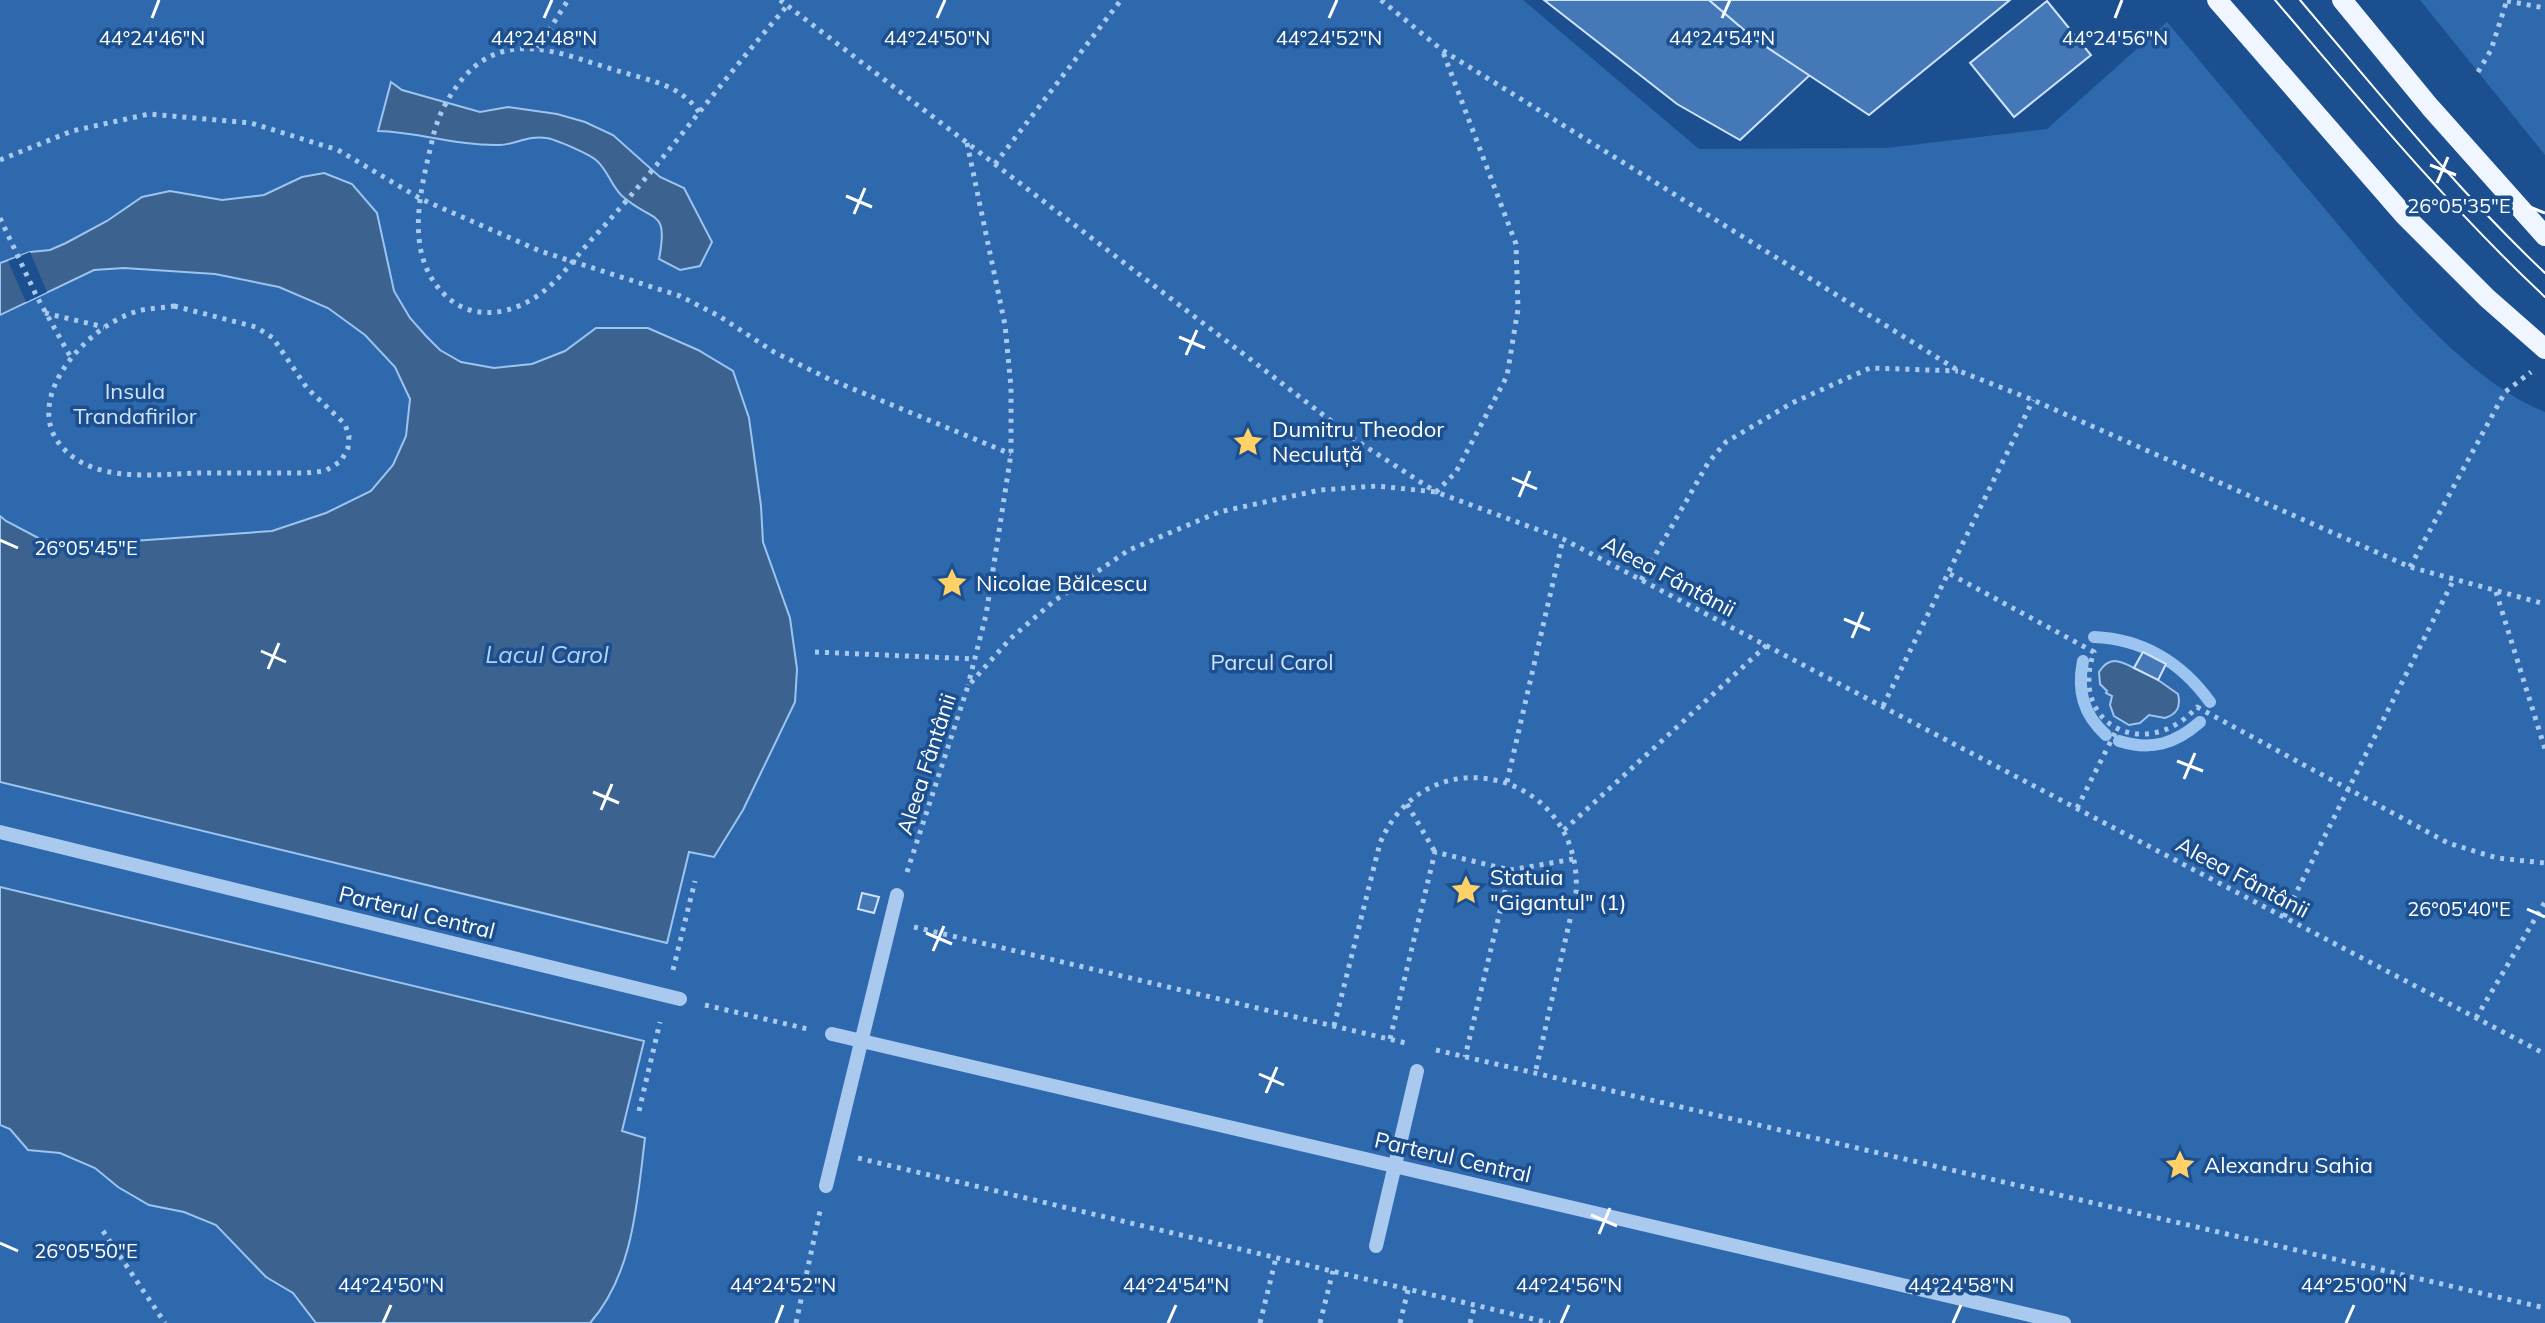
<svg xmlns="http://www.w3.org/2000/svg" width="2545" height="1323" font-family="Mulish,sans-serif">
<rect width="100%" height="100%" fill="#1b4f8f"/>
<g fill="#2e69ad">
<path d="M 0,0 L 1523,0 L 1699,149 L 1886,148 L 2047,129 L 2167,22 C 2218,83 2269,143 2320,203 C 2378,272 2462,379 2545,412 L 2545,1323 L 0,1323 Z"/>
<path d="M 2420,0 L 2545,0 L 2545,155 Z"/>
</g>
<g fill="#3c6290" stroke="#9cc4f0" stroke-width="2">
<path d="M 391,82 L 402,90 L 480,112 L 508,107 L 557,114 L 585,122 L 613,135 L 660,177 L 684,188 L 712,242 L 700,266 L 680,270 L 659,259 C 669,207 653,224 621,195 C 611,185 607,169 596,160 C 589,154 555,139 546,138 C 528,135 515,145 499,145 C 457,146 419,132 378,131 Z"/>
<path d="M 324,173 L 352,184 L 377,213 L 394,291 L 410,318 L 426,336 L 440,350 L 461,362 L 494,368 L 532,364 L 565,351 L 596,328 L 648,328 L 698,350 L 733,371 L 749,418 L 761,506 L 763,542 L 790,618 L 797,669 L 795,702 L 743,810 L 714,857 L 689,852 L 667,943 L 0,782 L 0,516 L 6,521 L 42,540 L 91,544 L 272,531 L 326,513 L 371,491 L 393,465 L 406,436 L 410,399 L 395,367 L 365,335 L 328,308 L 279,287 L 215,274 L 124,268 L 94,270 L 0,315 L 0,263 L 30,252 L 50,250 L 66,243 L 107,221 L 142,197 L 170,191 L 222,200 L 264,195 L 302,177 Z"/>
<path d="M 2143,652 L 2166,664 L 2158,680 L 2178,694 C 2181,707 2177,714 2165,718 L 2149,715 L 2140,723 L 2129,725 L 2114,716 L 2110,705 L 2112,696 L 2106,693 L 2107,691 L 2100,684 L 2099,672 C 2109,656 2119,660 2134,668 Z"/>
<path d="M 0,887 L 644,1041 L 622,1131 L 645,1138 C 637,1201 634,1273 590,1323 L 316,1323 L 293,1293 L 266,1277 L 216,1225 L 184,1212 L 149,1205 L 118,1187 L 95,1168 L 60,1153 L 28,1150 L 10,1129 L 0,1125 Z"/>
</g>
<path fill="#1b4f8f" d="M 30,252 L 47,292 L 26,302 L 8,261 Z"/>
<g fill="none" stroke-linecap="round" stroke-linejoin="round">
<g stroke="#9cc4f0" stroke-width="12">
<path d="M 2094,637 C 2143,639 2182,663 2210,702"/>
<path d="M 2083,661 C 2077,691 2083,714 2106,735"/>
<path d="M 2119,741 C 2151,751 2175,744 2200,722"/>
</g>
</g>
<g fill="#4478b7" stroke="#cfe3fa" stroke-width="2">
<path d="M 1544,0 L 1709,0 L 1756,40 L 1810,75 L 1740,140 L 1677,104 Z"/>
<path d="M 1709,0 L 2010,0 L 1869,115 L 1756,40 Z"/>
<path d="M 2047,1 L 2091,55 L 2014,117 L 1970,63 Z"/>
<path d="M 2143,652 L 2166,664 L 2158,680 L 2134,668 Z"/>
<path d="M 862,893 L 879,897 L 874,913 L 858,909 Z"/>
</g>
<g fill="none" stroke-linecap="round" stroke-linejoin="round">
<g stroke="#a9c9ee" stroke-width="5" stroke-dasharray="4 6" stroke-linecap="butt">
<path d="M 780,0 L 1360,443 L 1436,492 L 1456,472 L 1507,376 L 1518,309 L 1516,244 L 1443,52"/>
<path d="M 1381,0 L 1442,50 L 1959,371 L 2033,400 L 2410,567 L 2545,604"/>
<path d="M 2507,1 L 2545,8"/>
<path d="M 538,48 L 568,0"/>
<path d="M 2478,72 L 2491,50 L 2507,0"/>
<path d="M 699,112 C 679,83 646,80 615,70 C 562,54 507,28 464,77 C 448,96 437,117 432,141 C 420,193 403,255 446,296 C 475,323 515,314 544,291 C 563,276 577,255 593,238 C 662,164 721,81 788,5"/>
<path d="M 967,143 L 1005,325 L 1011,387 L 1011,454 L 986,615 L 968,685"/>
<path d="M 0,160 L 72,131 L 149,114 L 251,123 L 338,150 L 421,199 L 540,251 L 680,296 L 719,316 L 774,352 L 829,379 L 1011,454"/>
<path d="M 995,164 L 1121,0"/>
<path d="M 0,218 L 37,297 L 70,356"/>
<path d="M 174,306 L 256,327 L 273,338 L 307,388 L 345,424 L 349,436 L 348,448 L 341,461 L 325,471 L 305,473 C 270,473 235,473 200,473 C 162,474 113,481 79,461 C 6,416 81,327 138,311 C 149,308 163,308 174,306 Z"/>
<path d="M 45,313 L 104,327"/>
<path d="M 2410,567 L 2505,392 L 2531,372"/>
<path d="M 1950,574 L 2094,652 C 2068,726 2147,763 2197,707 L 2448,843 L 2497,858 L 2545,863"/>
<path d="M 1641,580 L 1708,463 L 1726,442 L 1792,403 L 1870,368 L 1958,371"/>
<path d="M 2496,592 L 2545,749"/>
<path d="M 815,652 L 975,659"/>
<path d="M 1883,706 L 2033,400"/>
<path d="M 1507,782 L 1563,539"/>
<path d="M 1407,804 L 1435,852"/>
<path d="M 2077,808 L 2117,729"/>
<path d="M 1564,830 L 1767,645"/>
<path d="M 1510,870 L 1574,859"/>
<path d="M 907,872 L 968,686 L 1010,639 L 1054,601 L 1129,550 L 1219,512 L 1320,490 L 1377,486 L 1436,492 L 1563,539 L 2545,1054"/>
<path d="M 2284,917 L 2454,579"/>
<path d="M 914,927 L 1410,1044"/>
<path d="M 673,970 L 695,881"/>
<path d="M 705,1005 L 808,1029"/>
<path d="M 2476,1018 L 2545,902"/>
<path d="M 1334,1026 L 1380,843 C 1428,731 1584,773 1576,893 L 1535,1074"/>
<path d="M 1390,1039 L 1435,852 L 1510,870 L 1465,1057"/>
<path d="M 1436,1050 L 2545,1308"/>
<path d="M 639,1111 L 660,1022"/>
<path d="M 858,1158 L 1550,1323"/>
<path d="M 103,1231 L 165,1323"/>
<path d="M 796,1323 L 820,1211"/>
<path d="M 1260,1323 L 1276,1258"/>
<path d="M 1320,1323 L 1333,1271"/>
<path d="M 1400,1323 L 1408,1290"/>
<path d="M 1470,1323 L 1475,1305"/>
</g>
<g stroke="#a9c9ee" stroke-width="14">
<path d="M 0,832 L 680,999"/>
<path d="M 832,1034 L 2064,1323"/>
<path d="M 826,1186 L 897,895"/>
<path d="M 1376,1246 L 1417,1071"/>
</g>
<g stroke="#f0f6ff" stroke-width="20">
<path d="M 2217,0 L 2404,215 L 2487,298 L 2545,349"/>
<path d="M 2342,0 L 2430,107 L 2545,236"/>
</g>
<g stroke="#fff" stroke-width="2">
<path d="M 2275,0 C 2362,102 2447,205 2545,297"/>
<path d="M 2300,0 C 2379,93 2456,189 2545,273"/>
</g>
</g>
<path fill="none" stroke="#fff" stroke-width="3" d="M 152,18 L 159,0M 544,18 L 552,0M 937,18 L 945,0M 1329,18 L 1337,0M 1722,18 L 1730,0M 2115,18 L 2122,0M 2430,165 L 2456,175M 2437,183 L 2448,157M 846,196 L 872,207M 2527,206 L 2545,213M 854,214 L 865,188M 1179,337 L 1205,348M 1186,355 L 1197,330M 1512,478 L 1537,489M 1519,497 L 1530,471M 0,540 L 18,548M 1844,619 L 1870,630M 1852,638 L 1863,612M 261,651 L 286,662M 268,669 L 279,643M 2177,761 L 2203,771M 2184,779 L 2195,753M 593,792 L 619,803M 601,810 L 612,784M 2527,909 L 2545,917M 926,933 L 952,944M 933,951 L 944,926M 1259,1074 L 1284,1085M 1266,1093 L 1277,1067M 1591,1215 L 1617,1226M 1599,1234 L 1610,1208M 0,1243 L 18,1251M 383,1323 L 391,1305M 776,1323 L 783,1305M 1168,1323 L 1176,1305M 1561,1323 L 1569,1305M 1953,1323 L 1961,1305M 2346,1323 L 2354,1305"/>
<defs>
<g id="sight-bare" transform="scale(2.4)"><path d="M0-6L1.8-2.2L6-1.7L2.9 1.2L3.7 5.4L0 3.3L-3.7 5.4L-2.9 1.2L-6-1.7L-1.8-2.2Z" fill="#ffd166" stroke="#1b4f8f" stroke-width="2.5" paint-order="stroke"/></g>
</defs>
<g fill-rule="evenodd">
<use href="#sight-bare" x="1248" y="442"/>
<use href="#sight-bare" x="952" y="583"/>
<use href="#sight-bare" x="1466" y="890"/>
<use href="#sight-bare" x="2180" y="1165"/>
</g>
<g text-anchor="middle" stroke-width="7" stroke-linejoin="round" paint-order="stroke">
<g font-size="22" fill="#cfe3fa" stroke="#1b4f8f">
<text x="135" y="399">Insula<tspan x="135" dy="25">Trandafirilor</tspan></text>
<text x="1272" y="670">Parcul Carol</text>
</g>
<g font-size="22" fill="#fff" stroke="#1b4f8f" text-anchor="start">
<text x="1272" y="437">Dumitru Theodor<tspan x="1272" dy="25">Neculuță</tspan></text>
<text x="976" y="591">Nicolae Bălcescu</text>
<text x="1490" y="885">Statuia<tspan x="1490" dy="25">"Gigantul" (1)</tspan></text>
<text x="2204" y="1173">Alexandru Sahia</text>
</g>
<g font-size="22" fill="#fff" stroke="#1b4f8f">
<text transform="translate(1669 576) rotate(28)" y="8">Aleea Fântânii</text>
<text transform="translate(926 764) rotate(-72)" y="8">Aleea Fântânii</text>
<text transform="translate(2243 877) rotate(28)" y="8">Aleea Fântânii</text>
<text transform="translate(417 912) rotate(14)" y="8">Parterul Central</text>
<text transform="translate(1453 1157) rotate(13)" y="8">Parterul Central</text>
</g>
<g font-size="24" font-style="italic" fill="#b5d3f5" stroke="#1b4f8f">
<text x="547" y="663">Lacul Carol</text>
</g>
</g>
<g font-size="20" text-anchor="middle" fill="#fff" stroke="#1b4f8f" stroke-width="7" stroke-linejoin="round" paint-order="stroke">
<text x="152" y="45">44°24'46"N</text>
<text x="544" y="45">44°24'48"N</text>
<text x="937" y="45">44°24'50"N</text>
<text x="1329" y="45">44°24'52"N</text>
<text x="1722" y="45">44°24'54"N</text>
<text x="2115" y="45">44°24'56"N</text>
<text x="2459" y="213">26°05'35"E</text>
<text x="86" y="555">26°05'45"E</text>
<text x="2459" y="916">26°05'40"E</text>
<text x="86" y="1258">26°05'50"E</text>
<text x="391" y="1292">44°24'50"N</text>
<text x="783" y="1292">44°24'52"N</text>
<text x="1176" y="1292">44°24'54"N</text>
<text x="1569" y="1292">44°24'56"N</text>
<text x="1961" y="1292">44°24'58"N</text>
<text x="2354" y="1292">44°25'00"N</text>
</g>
</svg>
